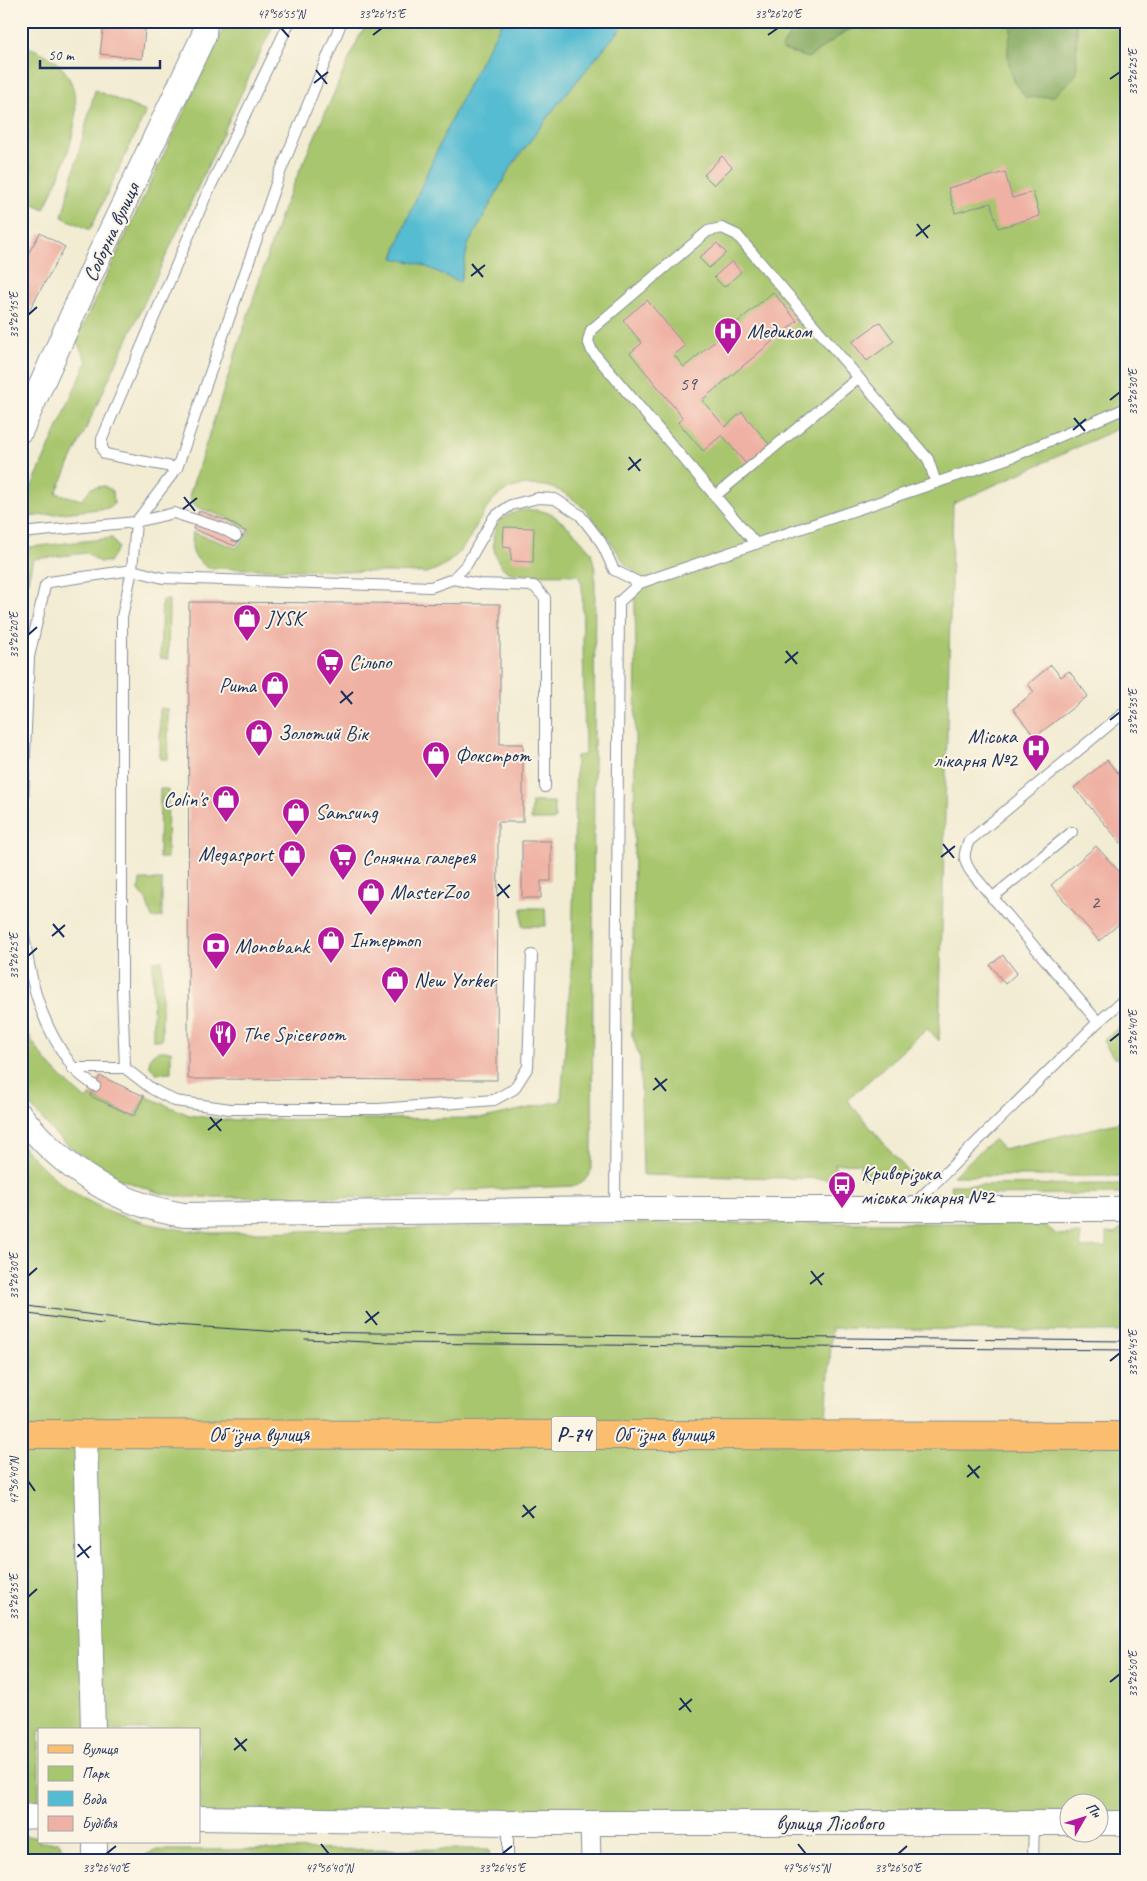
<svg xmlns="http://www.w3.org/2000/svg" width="1147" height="1881" font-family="Caveat,sans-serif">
<rect width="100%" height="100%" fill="#fcf5e5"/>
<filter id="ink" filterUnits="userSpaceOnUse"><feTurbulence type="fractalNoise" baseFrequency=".02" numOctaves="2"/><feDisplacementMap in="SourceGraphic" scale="10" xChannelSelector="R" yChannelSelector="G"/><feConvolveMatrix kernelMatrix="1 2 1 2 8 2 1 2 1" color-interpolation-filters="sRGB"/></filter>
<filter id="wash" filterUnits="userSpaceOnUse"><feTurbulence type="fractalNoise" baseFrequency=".0096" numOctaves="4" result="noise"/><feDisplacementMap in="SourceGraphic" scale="20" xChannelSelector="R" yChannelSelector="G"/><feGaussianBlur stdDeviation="1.12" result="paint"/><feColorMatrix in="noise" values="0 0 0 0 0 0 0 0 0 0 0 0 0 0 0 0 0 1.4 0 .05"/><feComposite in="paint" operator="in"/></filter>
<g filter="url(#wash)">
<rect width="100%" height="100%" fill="#f2ecd3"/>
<g fill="#a8c66d" stroke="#627a66">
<path d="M 227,21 L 275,21 L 56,493 L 82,500 L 91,488 L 104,486 L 113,491 L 114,504 L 108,508 L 27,517 L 24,513 L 25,502 L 87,361 L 76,340 Z"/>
<path d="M 369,21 L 503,21 C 460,96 423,176 393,257 L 420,264 L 460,282 L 468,245 L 510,168 L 556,106 L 627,21 L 798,21 L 781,49 L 808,58 L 843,33 L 867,21 L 1011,21 L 1012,27 L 1008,54 L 1014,82 L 1078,38 L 1076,21 L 1126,21 L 1126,425 L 953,504 L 939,1041 L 927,1029 L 847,1100 L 912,1176 L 860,1177 L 860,1163 L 835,1164 L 835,1179 L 643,1175 L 640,1058 L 632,1035 L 636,648 L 634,570 L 626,565 C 607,537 584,496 549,487 C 543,485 536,486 530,485 C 515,485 499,491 490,504 C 468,534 467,559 427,573 L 208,568 C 191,556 191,552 193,532 L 236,548 L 250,531 L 229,519 L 194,506 L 189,496 L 283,208 L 359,37 Z"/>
<path d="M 21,45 C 109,68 71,152 44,209 L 21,198 Z"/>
<path d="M 95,90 L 146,112 L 90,230 L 62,217 Z"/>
<path d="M 520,510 L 538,510 L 552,514 L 572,530 L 591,552 L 595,569 L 592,1164 C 590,1175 586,1182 575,1186 L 455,1191 L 446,1198 L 185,1197 L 163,1194 L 119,1179 L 90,1163 L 56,1135 L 21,1095 L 21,1017 C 34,1053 58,1075 86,1100 L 89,1096 L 134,1117 L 145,1096 L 189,1115 L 226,1120 L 484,1118 L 561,1101 L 572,958 L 576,756 L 585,755 L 582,584 L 578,575 C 564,574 521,576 511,573 C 494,567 489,539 497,525 C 501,517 512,514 520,510 Z"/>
<path d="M 112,538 L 118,548 L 109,562 L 99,562 L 87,553 L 33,559 L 21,611 L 21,548 Z"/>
<path d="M 162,600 L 169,600 L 168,659 L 160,658 Z"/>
<path d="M 160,708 L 168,709 L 168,759 L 160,759 Z"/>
<path d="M 160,789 L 168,789 L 167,858 L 159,858 Z"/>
<path d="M 532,802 L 554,802 L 555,820 L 531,820 Z"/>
<path d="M 140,880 L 162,880 L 162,917 L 152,918 L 146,900 L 139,891 Z"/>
<path d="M 522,908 L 545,908 L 546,926 L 522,926 Z"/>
<rect x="153" y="961" width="9" height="79"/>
<path d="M 1126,1021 L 1126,1061 L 1114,1058 L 1103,1041 Z"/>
<path d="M 159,1051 L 171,1051 L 171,1072 L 156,1073 L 150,1067 C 148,1058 151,1054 159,1051 Z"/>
<path d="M 1126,1121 L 1126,1176 L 953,1176 L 994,1139 L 1003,1149 Z"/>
<path d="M 21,1145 C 33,1157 44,1169 57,1180 C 104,1218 155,1228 213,1233 L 648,1223 L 1043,1223 L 1057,1235 L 1080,1234 L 1081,1248 L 1106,1247 L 1106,1233 L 1115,1234 L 1126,1225 L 1126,1332 L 832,1328 L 825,1434 L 1126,1436 L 1126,1823 L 1100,1823 L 1100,1804 L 1070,1804 L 1069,1823 L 199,1818 L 199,1730 L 39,1730 L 39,1816 L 21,1817 Z"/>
<path d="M 1126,1184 L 1126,1194 L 953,1195 L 950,1185 Z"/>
<path d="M 21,1835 L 39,1838 L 39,1842 L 59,1842 L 71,1860 L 21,1860 Z"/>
<path d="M 489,1849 L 490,1860 L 134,1860 L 157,1850 Z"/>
</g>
<g fill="#86ab60" stroke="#506d5f">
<path d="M 798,21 L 867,21 L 843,33 L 808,58 L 781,49 Z"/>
<path d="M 1011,21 L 1076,21 L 1077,74 L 1054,96 L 1026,98 C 1016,85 1008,71 1008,54 C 1007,42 1013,32 1011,21 Z"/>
</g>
<path fill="#54bcd1" stroke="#387698" d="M 503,21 L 627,21 L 556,106 L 510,168 L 468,245 L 460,282 L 420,264 L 393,258 C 423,176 460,96 503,21 Z"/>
<g id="blocks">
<g fill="#efb1a3">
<path d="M 104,21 L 146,21 L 142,59 L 100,54 Z"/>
<path d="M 722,156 L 732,167 L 714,185 L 704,175 Z"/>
<path d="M 1005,172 L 1012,198 L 1033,192 L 1040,216 L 998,228 L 991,203 L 955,213 L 948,188 Z"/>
<path d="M 40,233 L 65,247 L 21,324 L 21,266 Z"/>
<path d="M 717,243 L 726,253 L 709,268 L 699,258 Z"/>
<path d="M 732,261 L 741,272 L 724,287 L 714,277 Z"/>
<path d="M 773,292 L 797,321 L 702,400 L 725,427 L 742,412 L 769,444 L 746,464 L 722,435 L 703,451 L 678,422 L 683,418 L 630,353 L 642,343 L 623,320 L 647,300 L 685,346 L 674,355 L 684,367 Z"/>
<path d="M 880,322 L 894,341 L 867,361 L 852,342 Z"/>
<path d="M 199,511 L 228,521 L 246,532 L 235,546 L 193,529 Z"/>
<path d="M 504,527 L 534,528 L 533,562 L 511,561 L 511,548 L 503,547 Z"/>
<path d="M 189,602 L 500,604 L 500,744 L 523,744 L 523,822 L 498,822 L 497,1080 L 188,1079 Z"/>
<path d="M 1051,665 L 1061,677 L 1069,671 L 1088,696 L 1035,737 L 1013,709 L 1034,692 L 1028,684 Z"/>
<path d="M 1107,760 L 1126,783 L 1126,849 L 1074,788 Z"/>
<path d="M 522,841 L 551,841 L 551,881 L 541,881 L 541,898 L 522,898 Z"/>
<path d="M 1096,846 L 1126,879 L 1126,918 L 1099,941 L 1051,885 Z"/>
<path d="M 1003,955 L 1017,973 L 1005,984 L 990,965 Z"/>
<path d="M 100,1076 L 144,1096 L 134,1116 L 90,1096 Z"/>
</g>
</g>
</g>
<g filter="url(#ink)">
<use href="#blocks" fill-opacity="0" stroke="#868e98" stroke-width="1"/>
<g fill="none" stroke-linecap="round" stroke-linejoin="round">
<g stroke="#868e98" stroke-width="12">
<g id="service">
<path d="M 177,468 L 105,454 L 102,447 L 102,439 L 205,198 L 290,21"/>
<path d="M 715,496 L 858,378"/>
<path d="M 21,533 L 136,522 L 174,513 L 221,528 L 236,536"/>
<path d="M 756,544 L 592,351 L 588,341 L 591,330 L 708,231 L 722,228 L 737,235 L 928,459 L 936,483"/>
<path d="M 453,579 L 479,584 L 534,586 L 545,598 L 545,787"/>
<path d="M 21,847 L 29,657 L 45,586 L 49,582 L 132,570 L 163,578 L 431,587 L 453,579 L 467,564 L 494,517 L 511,505 L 538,498 L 555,499 L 580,515 L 601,542 L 614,570 L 640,583"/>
<path d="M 992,898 L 1072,832"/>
<path d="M 21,915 C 29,973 36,1018 72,1066 C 77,1074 87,1080 95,1086"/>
<path d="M 1098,1022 L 971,872 C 963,860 963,854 969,841 L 1126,711"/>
<path d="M 72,1068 L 125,1068 L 122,991 L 122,617 L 132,570 L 136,522 L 177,468 L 279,175 L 342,21"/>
<path d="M 125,1068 L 152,1089 L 175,1101 L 230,1109 L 379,1109 L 494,1100 L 514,1089 L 528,1067 L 532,955"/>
<path d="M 615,1209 L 619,602 L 640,583 L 1012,457 L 1126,408"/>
<path d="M 920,1209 L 920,1198 L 1098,1022 L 1126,998"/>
<path d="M 508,1860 L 508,1823"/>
<path d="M 1033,1860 L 1034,1823"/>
</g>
</g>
<g stroke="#868e98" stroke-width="21">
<path id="minor" d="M 590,1823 L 591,1860"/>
</g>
<g stroke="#868e98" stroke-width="26">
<g id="tertiary">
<path d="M 21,430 L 97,260 L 204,35 L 205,21"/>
<path d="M 21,1116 C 62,1168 118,1205 184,1215 L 615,1209 L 1126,1209"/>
<path d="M 85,1435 L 93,1730"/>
<path d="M 21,1817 L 39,1816"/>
<path d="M 199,1818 L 508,1823 L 1070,1823"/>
<path d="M 1100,1823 L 1126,1823"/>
<path d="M 95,1860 L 95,1842"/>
</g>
</g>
<g stroke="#868e98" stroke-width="30">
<path id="primary" d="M 21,1434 L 1126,1436"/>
</g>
<use href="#service" stroke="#fff" stroke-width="10"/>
<use href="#minor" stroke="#fff" stroke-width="19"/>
<use href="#tertiary" stroke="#fff" stroke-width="24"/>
<use href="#primary" stroke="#fbbe6e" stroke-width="28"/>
<g stroke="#1b2f5e" stroke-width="1">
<path d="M 21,1305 L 159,1324 L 281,1332 L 1126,1341"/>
<path d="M 21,1313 L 103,1324"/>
<path d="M 305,1339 L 387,1343 L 1126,1350"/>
</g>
</g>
</g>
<path fill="none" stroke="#1b2f5e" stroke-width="2" d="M 281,28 L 289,37M 373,35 L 382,28M 768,35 L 778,28M 316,70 L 327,84M 1110,79 L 1120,72M 314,83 L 328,72M 917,224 L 928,238M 916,236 L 930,225M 472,264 L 483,277M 471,276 L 485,265M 28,315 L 37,307M 1110,400 L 1120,392M 1074,418 L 1085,431M 1073,430 L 1086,419M 629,457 L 640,471M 628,470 L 641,459M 184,497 L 195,511M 183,509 L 197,498M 28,635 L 37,627M 786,651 L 797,664M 785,663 L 798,652M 341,691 L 352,704M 340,703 L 353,692M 1110,720 L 1120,712M 943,844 L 954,858M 941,857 L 955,846M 498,884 L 509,898M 497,896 L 510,885M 53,924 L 64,937M 52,936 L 65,925M 28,956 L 37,948M 1110,1041 L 1120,1033M 655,1078 L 666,1091M 653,1090 L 667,1079M 210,1117 L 221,1131M 208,1130 L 222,1119M 811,1271 L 822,1285M 28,1276 L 37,1268M 810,1284 L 824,1273M 366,1311 L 377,1325M 365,1323 L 379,1312M 1110,1361 L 1120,1353M 968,1465 L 979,1478M 967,1477 L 980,1466M 28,1481 L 35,1491M 523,1505 L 534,1518M 522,1517 L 536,1506M 78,1544 L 89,1558M 77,1557 L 91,1546M 28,1597 L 37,1589M 1110,1682 L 1120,1674M 680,1698 L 691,1712M 679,1710 L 692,1699M 235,1738 L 246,1751M 234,1750 L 247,1739M 321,1844 L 329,1854M 798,1844 L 806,1854M 106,1854 L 116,1846M 502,1854 L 512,1846M 898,1854 L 907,1846"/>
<defs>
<g id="hospital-pin" transform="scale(1.4375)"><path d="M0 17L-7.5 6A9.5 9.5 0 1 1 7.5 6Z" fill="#b5179e" stroke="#fcf5e5"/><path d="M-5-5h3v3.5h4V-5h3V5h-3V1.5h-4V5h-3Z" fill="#fff"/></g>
<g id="shop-pin" transform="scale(1.4375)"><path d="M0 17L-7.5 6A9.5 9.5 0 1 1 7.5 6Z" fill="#b5179e" stroke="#fcf5e5"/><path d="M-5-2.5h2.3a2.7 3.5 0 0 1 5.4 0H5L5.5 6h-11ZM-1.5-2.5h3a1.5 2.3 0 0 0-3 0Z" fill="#fff"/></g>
<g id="supermarket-pin" transform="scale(1.4375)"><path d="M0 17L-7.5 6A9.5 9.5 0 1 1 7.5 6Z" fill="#b5179e" stroke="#fcf5e5"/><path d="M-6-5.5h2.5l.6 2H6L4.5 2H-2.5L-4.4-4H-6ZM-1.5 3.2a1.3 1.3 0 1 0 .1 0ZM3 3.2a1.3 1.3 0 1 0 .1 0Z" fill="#fff"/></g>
<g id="bank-pin" transform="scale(1.4375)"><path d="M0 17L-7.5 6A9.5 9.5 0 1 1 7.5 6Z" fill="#b5179e" stroke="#fcf5e5"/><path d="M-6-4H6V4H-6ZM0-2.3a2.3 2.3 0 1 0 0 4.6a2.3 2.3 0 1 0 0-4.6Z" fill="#fff"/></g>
<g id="restaurant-pin" transform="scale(1.4375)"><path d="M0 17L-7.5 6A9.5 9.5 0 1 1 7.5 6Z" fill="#b5179e" stroke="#fcf5e5"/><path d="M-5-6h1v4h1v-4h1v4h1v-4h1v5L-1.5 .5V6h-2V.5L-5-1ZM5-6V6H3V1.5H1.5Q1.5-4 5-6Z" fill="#fff"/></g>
<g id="bus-pin" transform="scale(1.4375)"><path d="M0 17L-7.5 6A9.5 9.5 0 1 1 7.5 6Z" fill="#b5179e" stroke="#fcf5e5"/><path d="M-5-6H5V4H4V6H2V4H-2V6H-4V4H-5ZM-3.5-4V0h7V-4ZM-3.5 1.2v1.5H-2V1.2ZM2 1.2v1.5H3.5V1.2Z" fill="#fff"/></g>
</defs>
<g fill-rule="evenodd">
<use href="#hospital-pin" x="728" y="331"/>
<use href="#shop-pin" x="247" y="618"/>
<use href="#supermarket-pin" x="330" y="662"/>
<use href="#shop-pin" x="275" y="685"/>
<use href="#shop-pin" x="259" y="733"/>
<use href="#hospital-pin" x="1036" y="748"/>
<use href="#shop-pin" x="436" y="755"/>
<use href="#shop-pin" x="226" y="799"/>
<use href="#shop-pin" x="296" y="812"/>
<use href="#shop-pin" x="292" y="854"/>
<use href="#supermarket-pin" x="343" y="857"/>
<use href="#shop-pin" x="371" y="892"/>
<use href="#shop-pin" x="331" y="940"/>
<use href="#bank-pin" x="216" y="946"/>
<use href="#shop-pin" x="395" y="980"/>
<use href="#restaurant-pin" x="223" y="1034"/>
<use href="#bus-pin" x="842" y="1185"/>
</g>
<g text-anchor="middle" stroke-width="4" stroke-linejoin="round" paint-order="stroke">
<g font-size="19" fill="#50506f">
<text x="688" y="390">59</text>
<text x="1095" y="908">2</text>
</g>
<rect fill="#fcf5e5" stroke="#5e6a86" stroke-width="1" x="551.5" y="1416.5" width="45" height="35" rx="4"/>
<g font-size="20" font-weight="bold" fill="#1b2f5e">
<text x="574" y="1441">Р-74</text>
</g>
<g font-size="21" fill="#1b2f5e" stroke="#fcf5e5">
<text transform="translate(111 232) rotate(-65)" y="7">Соборна вулиця</text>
<text x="259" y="1441">Обʼїзна вулиця</text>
<text x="664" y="1441">Обʼїзна вулиця</text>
<text x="830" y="1830">вулиця Лісового</text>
</g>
<g font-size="21" fill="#1b2f5e" stroke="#fcf5e5" text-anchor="start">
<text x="747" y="338">Медиком</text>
<text x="266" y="625">JYSK</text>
<text x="349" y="669">Сільпо</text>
<text x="256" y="692" text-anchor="end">Puma</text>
<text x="278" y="740">Золотий Вік</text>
<text x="1017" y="743" text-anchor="end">Міська<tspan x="1017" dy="24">лікарня №2</tspan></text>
<text x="455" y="762">Фокстрот</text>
<text x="207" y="806" text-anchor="end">Colin's</text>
<text x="315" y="819">Samsung</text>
<text x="273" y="861" text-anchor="end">Megasport</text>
<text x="362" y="864">Сонячна галерея</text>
<text x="390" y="899">MasterZoo</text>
<text x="350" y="947">Інтертоп</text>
<text x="235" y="953">Monobank</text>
<text x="414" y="987">New Yorker</text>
<text x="242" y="1041">The Spiceroom</text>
<text x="861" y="1180">Криворізька<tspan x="861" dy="24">міська лікарня №2</tspan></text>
</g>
</g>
<rect width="1147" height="1881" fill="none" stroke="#fcf5e5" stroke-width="55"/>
<rect x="38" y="1728" width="162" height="115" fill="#fcf5e5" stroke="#a2a6af"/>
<rect x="48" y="1745" width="25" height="8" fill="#fbbe6e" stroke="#a2a6af"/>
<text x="82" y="1754" font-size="15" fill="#1b2f5e">Вулиця</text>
<rect x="48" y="1766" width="25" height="15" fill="#a8c66d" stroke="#a2a6af"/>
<text x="82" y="1778" font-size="15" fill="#1b2f5e">Парк</text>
<rect x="48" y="1791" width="25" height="15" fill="#54bcd1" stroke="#a2a6af"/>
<text x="82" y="1804" font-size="15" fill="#1b2f5e">Вода</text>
<rect x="48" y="1816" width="25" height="15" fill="#efb1a3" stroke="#a2a6af"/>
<text x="82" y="1828" font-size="15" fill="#1b2f5e">Будівля</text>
<g transform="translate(1084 1818) rotate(51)"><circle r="24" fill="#fcf5e5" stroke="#a2a6af"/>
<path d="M0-4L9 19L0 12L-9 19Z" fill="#b5179e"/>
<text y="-8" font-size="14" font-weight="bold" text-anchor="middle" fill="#1b2f5e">Пн</text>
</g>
<path d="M40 60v8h120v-8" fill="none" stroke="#1b2f5e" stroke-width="2.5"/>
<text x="48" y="60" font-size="15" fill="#1b2f5e" stroke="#fcf5e5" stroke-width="4" paint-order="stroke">50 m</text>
<rect x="28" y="28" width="1092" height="1826" fill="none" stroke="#1b2f5e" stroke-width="2"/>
<g font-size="12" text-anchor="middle" fill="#1b2f5e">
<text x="281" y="18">47°56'55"N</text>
<text x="382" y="18">33°26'15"E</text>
<text x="778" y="18">33°26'20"E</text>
<text transform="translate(1133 72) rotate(-90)" y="4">33°26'25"E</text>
<text transform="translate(14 315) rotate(-90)" y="4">33°26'15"E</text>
<text transform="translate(1133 392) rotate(-90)" y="4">33°26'30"E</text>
<text transform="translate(14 635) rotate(-90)" y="4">33°26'20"E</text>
<text transform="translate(1133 712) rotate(-90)" y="4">33°26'35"E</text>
<text transform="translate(14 956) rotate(-90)" y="4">33°26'25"E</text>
<text transform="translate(1133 1033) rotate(-90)" y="4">33°26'40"E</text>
<text transform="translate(14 1276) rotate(-90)" y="4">33°26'30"E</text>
<text transform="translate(1133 1353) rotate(-90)" y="4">33°26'45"E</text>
<text transform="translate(14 1481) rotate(-90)" y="4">47°56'40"N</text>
<text transform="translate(14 1597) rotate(-90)" y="4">33°26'35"E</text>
<text transform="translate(1133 1674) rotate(-90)" y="4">33°26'50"E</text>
<text x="106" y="1872">33°26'40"E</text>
<text x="329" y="1872">47°56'40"N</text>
<text x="502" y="1872">33°26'45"E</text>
<text x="806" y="1872">47°56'45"N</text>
<text x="898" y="1872">33°26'50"E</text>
</g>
</svg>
